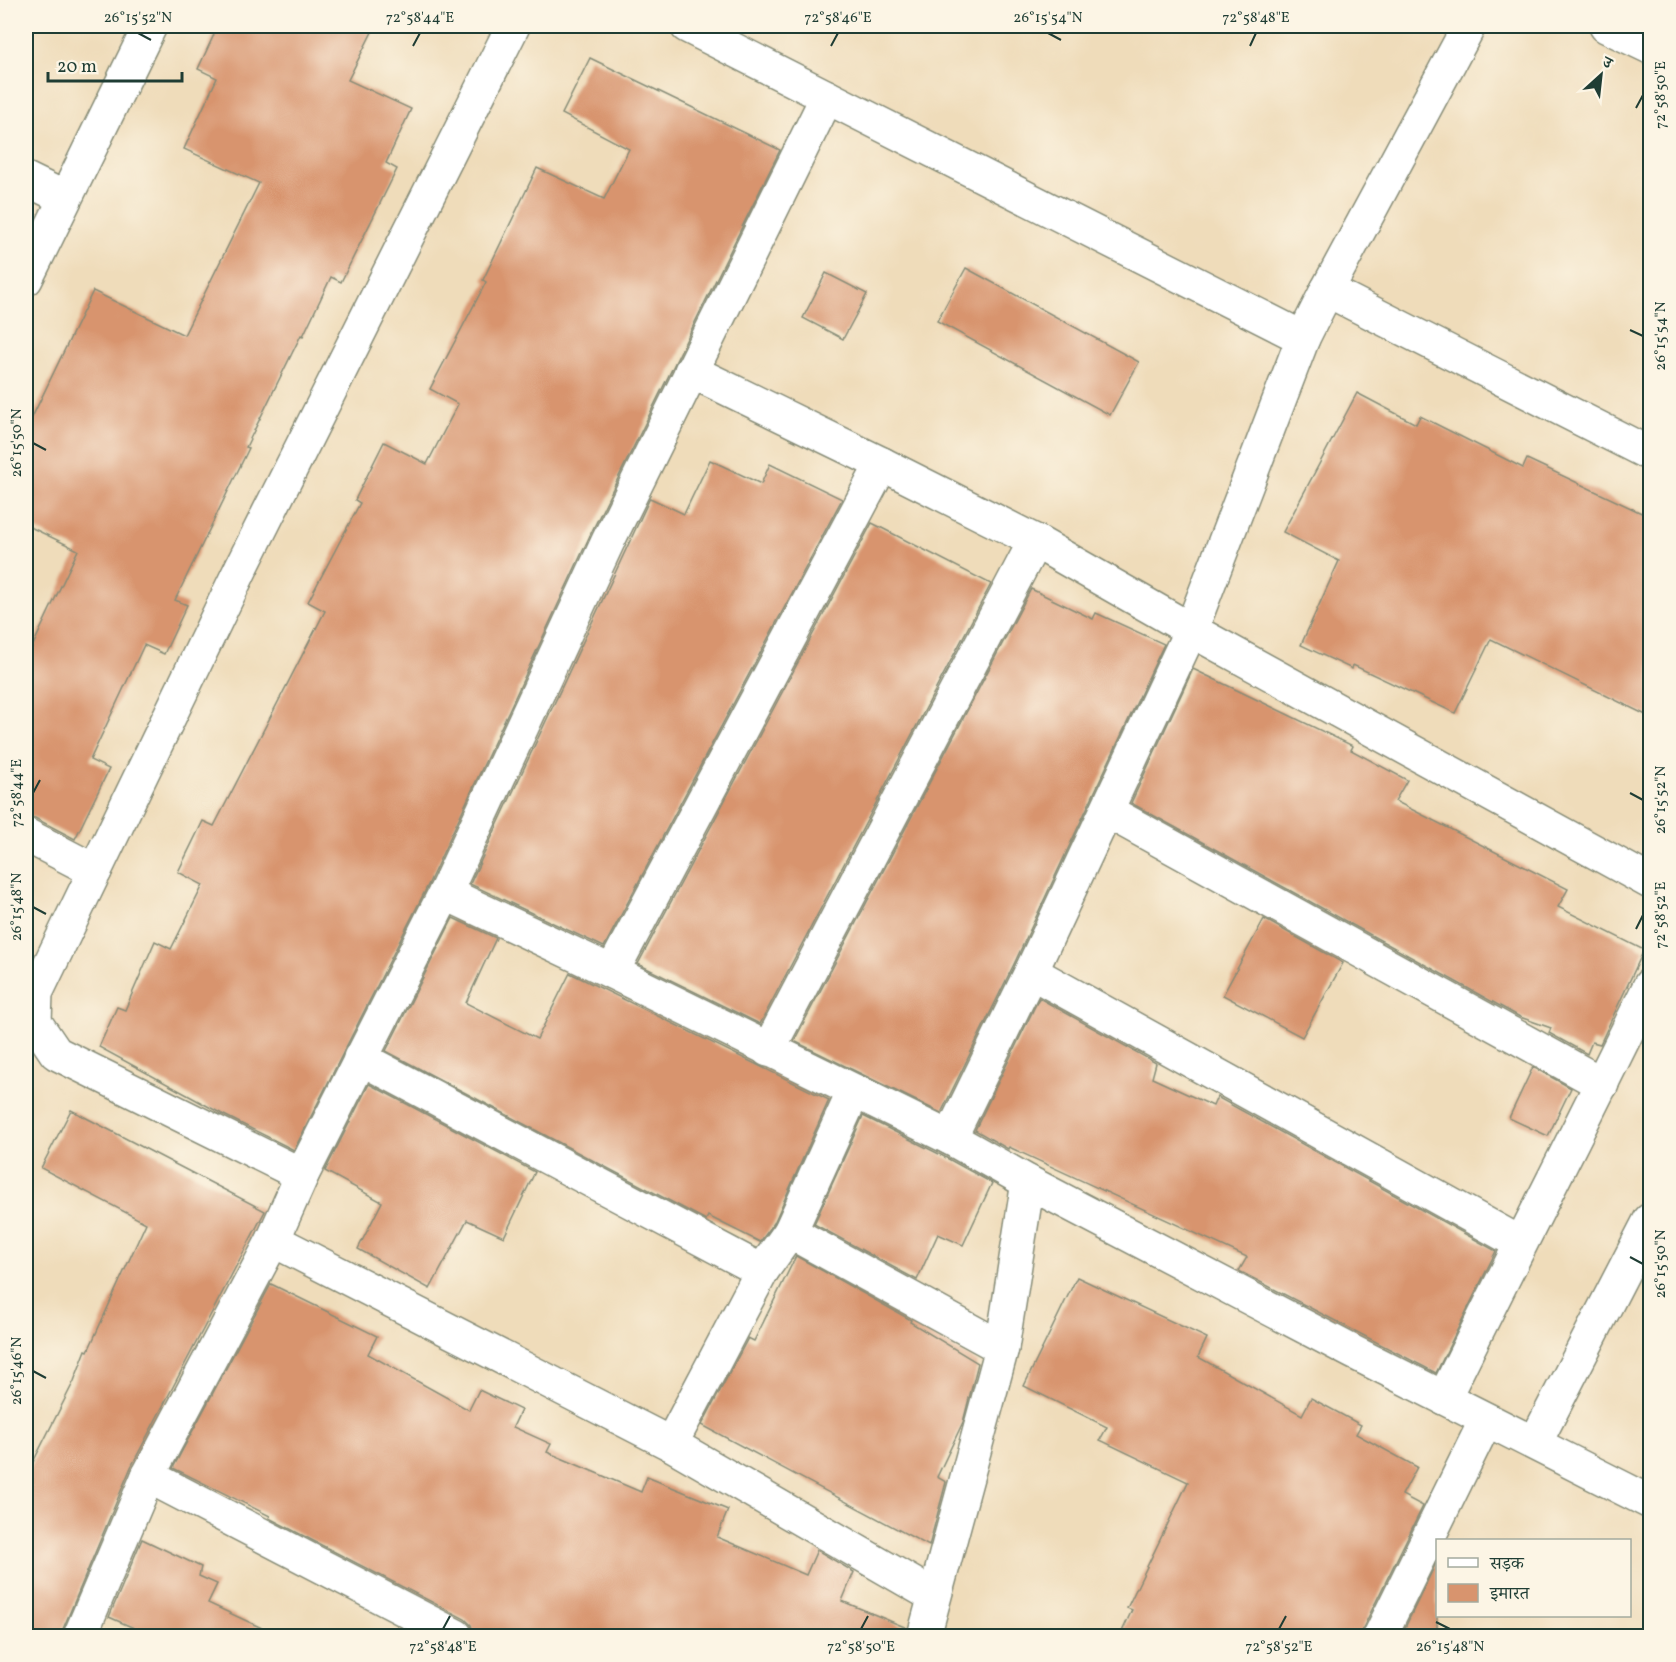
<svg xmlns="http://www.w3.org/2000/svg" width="1676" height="1662" font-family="Vollkorn,'Noto Serif Devanagari',serif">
<rect width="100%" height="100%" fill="#fcf5e5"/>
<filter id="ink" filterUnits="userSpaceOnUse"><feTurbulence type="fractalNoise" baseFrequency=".0167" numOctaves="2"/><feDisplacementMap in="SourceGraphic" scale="12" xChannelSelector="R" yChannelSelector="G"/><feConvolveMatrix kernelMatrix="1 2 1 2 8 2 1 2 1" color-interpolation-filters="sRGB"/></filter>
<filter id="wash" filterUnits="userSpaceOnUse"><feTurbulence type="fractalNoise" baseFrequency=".008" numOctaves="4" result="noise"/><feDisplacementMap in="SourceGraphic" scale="24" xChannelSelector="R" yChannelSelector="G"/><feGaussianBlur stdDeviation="1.35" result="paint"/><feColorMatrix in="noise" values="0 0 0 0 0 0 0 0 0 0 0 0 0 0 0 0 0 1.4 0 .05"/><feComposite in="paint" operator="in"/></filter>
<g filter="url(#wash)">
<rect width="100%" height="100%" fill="#efdcba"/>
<g id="blocks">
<g fill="#d8946e">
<path d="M 218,26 L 375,26 L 348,80 L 411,109 L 386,163 L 397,169 L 341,282 L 331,277 L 303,336 L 301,335 L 246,447 L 249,448 L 175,600 L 187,605 L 164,654 L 144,645 L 90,760 L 109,769 L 75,839 L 35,818 L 26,816 L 26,660 L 78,550 L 26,525 L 26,430 L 93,291 L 184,335 L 259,183 L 184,149 L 217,78 L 198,69 Z"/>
<path d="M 590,58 L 780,150 L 592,531 L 428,885 L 294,1150 L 224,1115 L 99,1047 L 117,1007 L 125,1010 L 155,941 L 171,949 L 203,885 L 178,872 L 203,821 L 214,826 L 325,611 L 308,602 L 360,503 L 355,500 L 384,442 L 427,464 L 458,404 L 430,389 L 486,282 L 483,280 L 537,168 L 604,199 L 629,149 L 562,114 Z"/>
<path d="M 966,268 L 1139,362 L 1110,415 L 937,321 Z"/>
<path d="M 826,273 L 867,294 L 843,339 L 803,318 Z"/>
<path d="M 1357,393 L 1416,424 L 1420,416 L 1523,468 L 1527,459 L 1650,517 L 1650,717 L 1491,639 L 1455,713 L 1353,665 L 1352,669 L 1301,645 L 1339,561 L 1283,532 Z"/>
<path d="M 710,460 L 761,484 L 770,464 L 842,499 L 604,947 L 470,884 L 650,498 L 684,514 Z"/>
<path d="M 872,523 L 991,584 L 760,1024 L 638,964 Z"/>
<path d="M 1031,589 L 1093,619 L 1096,613 L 1164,644 L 1014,964 L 941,1113 L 794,1041 Z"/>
<path d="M 1193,669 L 1353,746 L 1351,750 L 1407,780 L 1395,801 L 1568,889 L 1558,907 L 1644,950 L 1600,1044 L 1592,1042 L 1587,1054 L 1549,1033 L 1551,1028 L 1520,1017 L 1131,803 Z"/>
<path d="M 453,918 L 496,938 L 466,1003 L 537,1039 L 570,973 L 829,1100 L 774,1223 L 760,1242 L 708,1216 L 706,1220 L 386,1051 Z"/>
<path d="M 1264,919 L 1343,963 L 1302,1037 L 1223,995 Z"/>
<path d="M 1039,998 L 1156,1063 L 1152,1078 L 1213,1106 L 1217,1097 L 1496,1251 L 1436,1373 L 1239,1271 L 1247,1257 L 1009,1147 L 1008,1149 L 975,1130 Z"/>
<path d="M 1533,1067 L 1571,1088 L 1548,1136 L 1509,1118 Z"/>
<path d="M 369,1084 L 535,1172 L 504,1237 L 467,1220 L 430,1289 L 358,1249 L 382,1202 L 325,1171 Z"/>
<path d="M 71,1110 L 265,1211 L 131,1467 L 63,1629 L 62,1636 L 26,1636 L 26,1476 L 74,1381 L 86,1350 L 88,1351 L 146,1223 L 41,1168 Z"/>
<path d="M 863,1116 L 941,1155 L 992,1183 L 963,1245 L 938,1234 L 917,1280 L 814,1224 Z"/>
<path d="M 796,1256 L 911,1320 L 910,1322 L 978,1363 L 963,1422 L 937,1477 L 946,1482 L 929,1546 L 702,1425 L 748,1338 L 754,1341 Z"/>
<path d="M 1077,1277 L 1207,1338 L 1198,1357 L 1302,1415 L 1311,1398 L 1361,1425 L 1356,1434 L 1417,1467 L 1402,1495 L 1423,1506 L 1363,1628 L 1361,1636 L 1120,1636 L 1132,1610 L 1127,1608 L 1188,1482 L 1100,1440 L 1107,1427 L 1024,1386 Z"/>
<path d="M 271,1284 L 377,1336 L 368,1354 L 469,1410 L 479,1390 L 521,1410 L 513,1427 L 551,1444 L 547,1452 L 641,1492 L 647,1477 L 728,1510 L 717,1537 L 806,1575 L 817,1550 L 854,1572 L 842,1601 L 907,1628 L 906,1636 L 484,1636 L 473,1631 L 471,1625 L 465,1619 L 269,1518 L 270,1516 L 173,1468 Z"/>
<path d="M 142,1539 L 201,1567 L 199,1576 L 217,1584 L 208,1603 L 279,1636 L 152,1636 L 109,1617 Z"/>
<path d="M 1437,1561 L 1437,1636 L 1401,1636 Z"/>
</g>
</g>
</g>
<g filter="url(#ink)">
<use href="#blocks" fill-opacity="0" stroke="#878c77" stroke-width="1.5"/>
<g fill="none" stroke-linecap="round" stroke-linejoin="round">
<g stroke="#878c77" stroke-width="36">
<g id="minor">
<path d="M 1606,26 L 1650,47"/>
<path d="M 827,97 L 1303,338 L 1191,630 L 1031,972 L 950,1138"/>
<path d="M 26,179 L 65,198"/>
<path d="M 26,279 L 150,26"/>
<path d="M 1327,290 L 1650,454"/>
<path d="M 1303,338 L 1327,290 L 1469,26"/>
<path d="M 691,371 L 882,464 L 1035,541 L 1191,630 L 1650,882"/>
<path d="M 1107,811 L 1602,1084"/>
<path d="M 26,835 L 95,871"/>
<path d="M 445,893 L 609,539 L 827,97 L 687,26"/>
<path d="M 612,972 L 882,464"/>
<path d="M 1031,972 L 1520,1243"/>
<path d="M 768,1050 L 1035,541"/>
<path d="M 360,1058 L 762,1271"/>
<path d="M 302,1175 L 56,1053 L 35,1022 L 36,993 L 243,564 L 513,26"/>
<path d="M 790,1232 L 1002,1348"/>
<path d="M 273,1240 L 671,1444 L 934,1596"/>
<path d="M 1444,1398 C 1512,1259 1583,1123 1650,985"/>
<path d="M 1535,1443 L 1650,1220"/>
<path d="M 671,1444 L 762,1271 L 790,1232 L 854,1091"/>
<path d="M 148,1476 L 456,1636"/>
<path d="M 80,1636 L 148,1476 L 273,1240 L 302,1175 L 445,893 L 612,972 L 950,1138 L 1028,1182 L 1353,1352 L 1650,1502"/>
<path d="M 924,1636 L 1002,1348 L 1028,1182"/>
<path d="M 1380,1636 L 1486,1420"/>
</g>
</g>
<use href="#minor" stroke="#fff" stroke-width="33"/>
</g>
</g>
<path fill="none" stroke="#1f3d34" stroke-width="2" d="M 138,33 L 151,40M 1048,33 L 1061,40M 413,46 L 420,33M 831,46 L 838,33M 1250,46 L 1256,33M 1636,108 L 1643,95M 1630,330 L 1643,336M 33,443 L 46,450M 33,793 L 40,780M 1630,793 L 1643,800M 33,907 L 46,914M 1636,929 L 1643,915M 1630,1257 L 1643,1264M 33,1371 L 46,1378M 1436,1622 L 1450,1629M 443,1629 L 450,1616M 861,1629 L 868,1616M 1279,1629 L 1286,1616"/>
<rect width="1676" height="1662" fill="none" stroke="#fcf5e5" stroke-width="66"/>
<rect x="1436" y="1539" width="195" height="78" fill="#fcf5e5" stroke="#a4ab9e" stroke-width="1.5"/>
<rect x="1448" y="1558" width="30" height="9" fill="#ffffff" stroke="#a4ab9e" stroke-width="1.5"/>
<text x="1490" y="1569" font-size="18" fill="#1f3d34">सड़क</text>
<rect x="1448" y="1584" width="30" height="18" fill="#d8946e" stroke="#a4ab9e" stroke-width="1.5"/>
<text x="1490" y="1599" font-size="18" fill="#1f3d34">इमारत</text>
<g transform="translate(1601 75) rotate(27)" stroke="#fcf5e5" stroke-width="4.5" paint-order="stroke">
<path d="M0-4.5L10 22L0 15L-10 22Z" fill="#1f3d34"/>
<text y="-9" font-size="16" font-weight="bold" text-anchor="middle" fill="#1f3d34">उ</text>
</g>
<path d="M48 72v9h134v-9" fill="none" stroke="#1f3d34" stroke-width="3"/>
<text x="57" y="72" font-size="18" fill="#1f3d34" stroke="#fcf5e5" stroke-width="4.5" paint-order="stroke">20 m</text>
<rect x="33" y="33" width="1610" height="1596" fill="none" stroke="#1f3d34" stroke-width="2"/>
<g font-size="15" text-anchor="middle" fill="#1f3d34">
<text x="138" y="22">26°15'52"N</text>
<text x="420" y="22">72°58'44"E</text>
<text x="838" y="22">72°58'46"E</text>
<text x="1048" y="22">26°15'54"N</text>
<text x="1256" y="22">72°58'48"E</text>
<text transform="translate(1660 95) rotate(-90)" y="5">72°58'50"E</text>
<text transform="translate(1660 336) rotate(-90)" y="5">26°15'54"N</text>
<text transform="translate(16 443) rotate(-90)" y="5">26°15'50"N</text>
<text transform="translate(16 793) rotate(-90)" y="5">72°58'44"E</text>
<text transform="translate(1660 800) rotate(-90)" y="5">26°15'52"N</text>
<text transform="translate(16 907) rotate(-90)" y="5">26°15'48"N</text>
<text transform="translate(1660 915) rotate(-90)" y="5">72°58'52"E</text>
<text transform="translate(1660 1264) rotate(-90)" y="5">26°15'50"N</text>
<text transform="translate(16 1371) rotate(-90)" y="5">26°15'46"N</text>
<text x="443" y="1651">72°58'48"E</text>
<text x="861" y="1651">72°58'50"E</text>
<text x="1279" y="1651">72°58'52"E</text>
<text x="1450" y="1651">26°15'48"N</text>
</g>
</svg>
